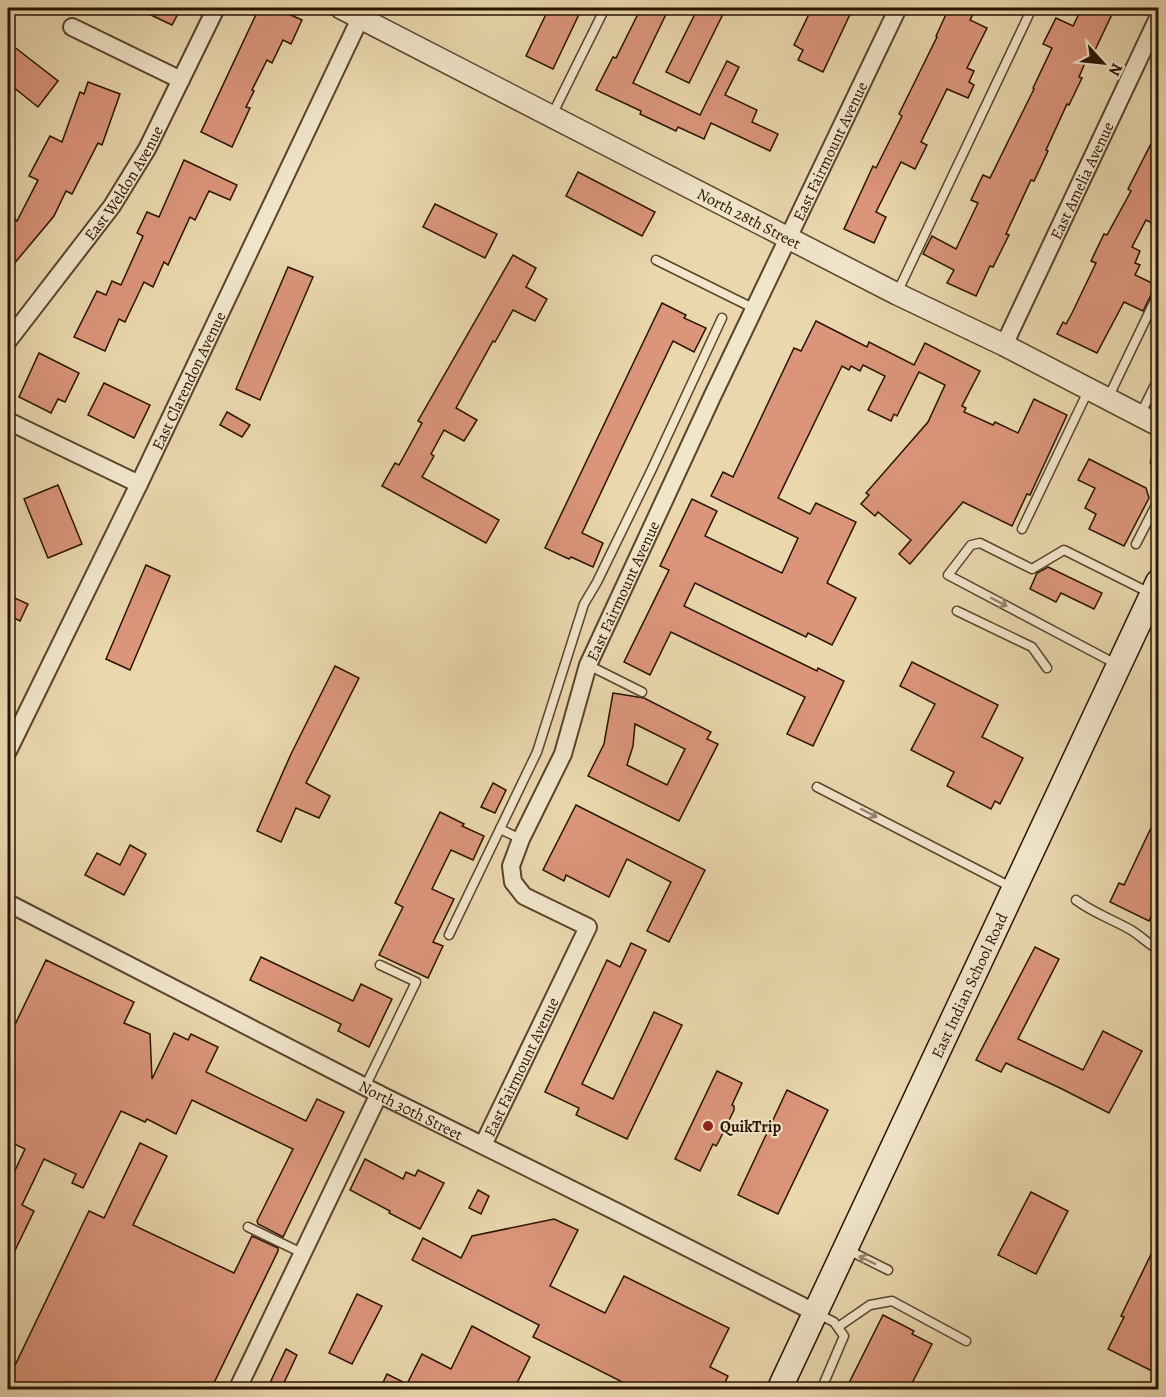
<svg xmlns="http://www.w3.org/2000/svg" width="1166" height="1397" font-family="Alegreya,serif">
<rect width="100%" height="100%" fill="#ead7ae"/>
<filter id="stains"><feTurbulence type="fractalNoise" baseFrequency=".00333" numOctaves="4"/><feColorMatrix values="0 0 0 0 .2 0 0 0 0 .09 0 0 0 0 .02 0 0 0 .5 -.17"/></filter>
<radialGradient id="worn" r=".72"><stop offset=".6" stop-color="#630" stop-opacity="0"/><stop offset="1" stop-color="#630" stop-opacity=".3"/></radialGradient>
<g fill="#db957b" stroke="#291301" stroke-width="1.5" fill-rule="evenodd">
<path d="M 136,8 L 181,8 L 172,25 Z"/>
<path d="M 259,8 L 275,8 L 302,20 L 291,44 L 283,40 L 272,63 L 267,60 L 252,90 L 254,91 L 246,107 L 250,108 L 232,147 L 201,132 Z"/>
<path d="M 549,8 L 582,8 L 553,69 L 526,56 Z"/>
<path d="M 641,8 L 669,8 L 633,83 L 700,115 L 727,61 L 739,67 L 725,95 L 757,110 L 752,122 L 778,134 L 770,151 L 711,123 L 704,139 L 678,127 L 676,131 L 640,114 L 641,111 L 596,90 L 613,57 L 616,58 Z"/>
<path d="M 698,8 L 726,8 L 689,83 L 666,72 Z"/>
<path d="M 812,8 L 853,8 L 823,72 L 798,60 L 803,50 L 794,45 Z"/>
<path d="M 949,8 L 960,8 L 973,14 L 970,20 L 987,28 L 967,68 L 974,71 L 969,82 L 974,85 L 968,98 L 947,89 L 921,142 L 927,145 L 915,169 L 901,162 L 876,212 L 886,217 L 874,243 L 844,229 L 873,166 L 876,168 L 902,116 L 899,114 L 937,37 L 936,36 Z"/>
<path d="M 1082,8 L 1115,8 L 1094,52 L 1090,51 L 1079,77 L 1082,78 L 1069,105 L 1067,104 L 1046,150 L 1048,151 L 1034,181 L 1031,180 L 1006,234 L 1009,235 L 993,267 L 990,266 L 976,296 L 947,283 L 954,270 L 923,254 L 932,236 L 956,249 L 978,203 L 971,200 L 983,175 L 990,178 L 1034,89 L 1033,88 L 1052,48 L 1043,44 L 1056,18 L 1073,26 Z"/>
<path d="M 8,42 L 58,81 L 38,107 L 12,86 L 15,81 L 8,75 Z"/>
<path d="M 88,82 L 120,94 L 102,145 L 98,143 L 72,194 L 66,191 L 54,216 L 8,271 L 8,213 L 17,221 L 38,180 L 29,176 L 50,136 L 62,142 L 80,92 L 84,94 Z"/>
<path d="M 1158,130 L 1158,217 L 1154,224 L 1146,220 L 1132,247 L 1140,251 L 1135,263 L 1140,265 L 1135,275 L 1158,286 L 1153,291 L 1143,311 L 1124,302 L 1097,353 L 1057,334 L 1063,322 L 1066,324 L 1072,313 L 1096,263 L 1091,261 L 1104,234 L 1107,235 L 1131,191 L 1128,189 Z"/>
<path d="M 184,160 L 237,185 L 230,200 L 209,191 L 195,220 L 190,217 L 168,265 L 164,262 L 153,287 L 144,282 L 125,322 L 119,319 L 105,351 L 74,337 L 97,291 L 106,295 L 112,281 L 121,285 L 143,236 L 137,233 L 147,212 L 159,217 Z"/>
<path d="M 578,172 L 655,212 L 642,236 L 566,196 Z"/>
<path d="M 435,204 L 497,234 L 485,258 L 423,227 Z"/>
<path d="M 513,255 L 536,268 L 526,287 L 547,299 L 535,321 L 513,310 L 495,342 L 493,341 L 456,408 L 477,420 L 464,441 L 444,430 L 431,454 L 434,456 L 422,477 L 499,520 L 486,543 L 382,486 L 395,463 L 399,465 L 422,423 L 418,421 Z"/>
<path d="M 288,267 L 313,277 L 260,400 L 236,389 Z"/>
<path d="M 662,303 L 686,315 L 684,318 L 706,328 L 694,352 L 673,341 L 620,452 L 582,533 L 603,543 L 593,567 L 571,557 L 569,559 L 545,548 Z"/>
<path d="M 816,321 L 867,347 L 869,342 L 914,365 L 925,343 L 980,371 L 962,406 L 966,408 L 964,412 L 993,425 L 995,422 L 1018,433 L 1034,399 L 1067,415 L 1030,495 L 1027,494 L 1012,526 L 963,502 L 910,564 L 899,554 L 911,540 L 878,512 L 875,516 L 861,504 L 869,495 L 866,493 L 928,422 L 945,385 L 919,372 L 897,416 L 894,414 L 891,421 L 868,410 L 885,376 L 863,365 L 860,371 L 851,366 L 849,370 L 842,366 L 778,498 L 810,514 L 816,503 L 856,522 L 827,583 L 856,598 L 832,645 L 808,633 L 806,637 L 695,583 L 684,606 L 817,671 L 818,668 L 844,681 L 813,746 L 787,734 L 805,697 L 671,632 L 650,675 L 624,662 L 669,570 L 660,566 L 692,499 L 717,511 L 705,536 L 782,573 L 798,538 L 711,496 L 723,472 L 733,477 L 794,348 L 801,351 Z"/>
<path d="M 39,353 L 79,373 L 65,402 L 58,399 L 51,413 L 19,397 Z"/>
<path d="M 104,383 L 150,405 L 134,438 L 88,415 Z"/>
<path d="M 227,412 L 250,425 L 242,437 L 220,425 Z"/>
<path d="M 1089,459 L 1146,488 L 1149,498 L 1124,546 L 1089,529 L 1096,514 L 1085,508 L 1095,488 L 1078,480 Z"/>
<path d="M 58,485 L 82,544 L 48,558 L 24,499 Z"/>
<path d="M 146,565 L 170,576 L 130,670 L 106,659 Z"/>
<path d="M 1048,567 L 1102,593 L 1094,609 L 1061,593 L 1056,602 L 1030,589 L 1037,573 Z"/>
<path d="M 8,595 L 28,604 L 20,621 L 8,615 Z"/>
<path d="M 912,662 L 998,705 L 982,737 L 1023,758 L 1000,804 L 995,801 L 991,809 L 947,786 L 954,772 L 911,750 L 935,704 L 900,686 Z"/>
<path d="M 335,666 L 359,678 L 306,783 L 330,796 L 319,818 L 296,808 L 281,842 L 257,831 L 291,754 Z"/>
<path d="M 613,693 L 644,698 L 711,732 L 707,739 L 718,744 L 679,821 L 588,776 L 604,744 ZM 635,724 L 685,749 L 667,785 L 627,765 L 633,746 Z"/>
<path d="M 493,783 L 506,790 L 495,813 L 481,807 Z"/>
<path d="M 576,805 L 705,870 L 669,942 L 647,931 L 671,882 L 627,859 L 609,897 L 566,875 L 564,881 L 543,870 Z"/>
<path d="M 440,812 L 464,824 L 462,826 L 484,836 L 473,860 L 451,850 L 432,889 L 454,899 L 433,942 L 443,946 L 428,978 L 379,955 L 403,907 L 395,903 Z"/>
<path d="M 1158,813 L 1158,901 L 1149,921 L 1110,902 L 1119,883 L 1124,885 Z"/>
<path d="M 130,845 L 146,854 L 124,895 L 85,875 L 97,853 L 120,865 Z"/>
<path d="M 631,943 L 646,950 L 582,1084 L 613,1099 L 654,1012 L 682,1025 L 627,1139 L 576,1115 L 579,1108 L 545,1092 L 607,960 L 620,967 Z"/>
<path d="M 1035,947 L 1059,959 L 1018,1039 L 1083,1070 L 1103,1031 L 1142,1051 L 1109,1113 L 1060,1088 L 1006,1063 L 1001,1072 L 976,1060 Z"/>
<path d="M 261,957 L 353,1001 L 361,984 L 392,999 L 369,1047 L 338,1031 L 341,1024 L 250,980 Z"/>
<path d="M 46,960 L 134,1002 L 124,1023 L 150,1034 L 152,1079 L 174,1033 L 188,1040 L 191,1034 L 218,1047 L 206,1072 L 306,1121 L 317,1099 L 344,1112 L 283,1237 L 258,1224 L 257,1221 L 293,1149 L 192,1100 L 176,1134 L 147,1119 L 145,1122 L 121,1111 L 83,1188 L 72,1183 L 76,1174 L 44,1159 L 22,1205 L 34,1211 L 8,1265 L 8,1181 L 10,1181 L 25,1149 L 8,1141 L 8,1035 L 10,1035 Z"/>
<path d="M 717,1071 L 742,1083 L 732,1105 L 734,1106 L 734,1110 L 718,1143 L 716,1146 L 713,1144 L 700,1171 L 675,1159 Z"/>
<path d="M 787,1090 L 828,1110 L 778,1214 L 738,1195 Z"/>
<path d="M 140,1143 L 167,1156 L 133,1225 L 234,1273 L 252,1236 L 278,1248 L 278,1251 L 211,1389 L 8,1389 L 8,1380 L 89,1211 L 104,1218 Z"/>
<path d="M 365,1159 L 403,1179 L 406,1172 L 415,1176 L 418,1170 L 444,1183 L 420,1229 L 389,1213 L 390,1211 L 350,1190 Z"/>
<path d="M 478,1190 L 489,1196 L 481,1214 L 469,1208 Z"/>
<path d="M 1031,1192 L 1068,1211 L 1036,1274 L 998,1255 Z"/>
<path d="M 554,1219 L 578,1230 L 550,1286 L 605,1313 L 624,1276 L 729,1328 L 710,1367 L 728,1376 L 722,1389 L 636,1389 L 533,1337 L 539,1325 L 412,1260 L 423,1238 L 461,1258 L 472,1236 Z"/>
<path d="M 1158,1240 L 1158,1374 L 1108,1349 L 1124,1317 L 1121,1316 Z"/>
<path d="M 357,1294 L 382,1306 L 352,1364 L 329,1353 Z"/>
<path d="M 883,1315 L 914,1331 L 912,1334 L 932,1344 L 909,1389 L 846,1389 Z"/>
<path d="M 472,1326 L 530,1357 L 514,1389 L 380,1389 L 387,1374 L 407,1384 L 422,1354 L 451,1369 Z"/>
<path d="M 286,1349 L 297,1355 L 281,1389 L 267,1389 Z"/>
</g>
<g fill="none" stroke-linecap="round" stroke-linejoin="round">
<g stroke="#59442c" stroke-width="11">
<g id="service">
<path d="M 552,115 L 605,8"/>
<path d="M 656,260 L 755,309"/>
<path d="M 897,293 L 1032,8"/>
<path d="M 1108,398 L 1158,294"/>
<path d="M 1140,415 L 1158,379"/>
<path d="M 1155,462 L 1158,454"/>
<path d="M 1022,529 L 1089,389"/>
<path d="M 1136,544 L 1158,501"/>
<path d="M 957,611 L 1032,647 L 1047,668"/>
<path d="M 1116,664 L 948,575 L 971,545 L 980,543 L 1032,569 L 1064,550 L 1152,594"/>
<path d="M 588,665 L 642,692"/>
<path d="M 817,787 L 1011,887"/>
<path d="M 500,829 L 521,839"/>
<path d="M 1076,900 C 1095,914 1112,919 1131,930 C 1141,936 1148,944 1158,949"/>
<path d="M 449,935 L 537,752 L 584,604 L 597,582 L 651,471 L 722,318"/>
<path d="M 365,1087 L 416,982 L 380,965"/>
<path d="M 248,1227 L 302,1253"/>
<path d="M 848,1250 L 888,1270"/>
<path d="M 816,1313 L 834,1322 L 844,1336 L 821,1390"/>
<path d="M 838,1327 L 870,1305 L 892,1301 L 966,1341"/>
</g>
</g>
<g stroke="#59442c" stroke-width="20">
<g id="minor">
<path d="M 72,27 L 181,80"/>
<path id="s1" d="M 8,341 L 112,206 L 147,149 L 216,8"/>
<path id="s2" d="M 1004,345 L 1158,18"/>
<path d="M 8,421 L 139,484"/>
<path id="s3" d="M 8,751 L 139,484 L 365,8"/>
<path id="s4" d="M 8,903 L 379,1094 L 617,1212 L 816,1313"/>
<path id="s5" d="M 483,1145 L 588,927 L 524,896 L 513,882 L 511,866 L 521,839 L 563,754 L 588,665 L 601,637 L 712,397 L 898,8"/>
<path d="M 237,1390 L 379,1094"/>
</g>
</g>
<g stroke="#59442c" stroke-width="24">
<g id="tertiary">
<path id="s6" d="M 341,8 L 897,294 L 1004,345 L 1158,425"/>
</g>
</g>
<g stroke="#291301" stroke-width="27">
<g id="secondary">
<path id="s7" d="M 779,1390 L 1158,582"/>
</g>
</g>
<use href="#service" stroke="#f1e5ca" stroke-width="8"/>
<use href="#minor" stroke="#f1e5ca" stroke-width="16"/>
<use href="#tertiary" stroke="#f1e5ca" stroke-width="21"/>
<use href="#secondary" stroke="#f1e5ca" stroke-width="24"/>
</g>
<defs><path id="oneway-shaft" d="M-6 0H5M1.5-3L5.5 0L1.5 3" fill="none" stroke-width="1.6" stroke-linecap="round" stroke-linejoin="round" transform="scale(1.5)"/></defs>
<g stroke="#978670">
<use href="#oneway-shaft" transform="translate(999 602) rotate(28)"/>
<use href="#oneway-shaft" transform="translate(869 813) rotate(27)"/>
<use href="#oneway-shaft" transform="translate(867 1260) rotate(-154)"/>
</g>
<circle fill="#8f2418" stroke="#f1e5ca" stroke-width="2" cx="708" cy="1126" r="6"/>
<g text-anchor="middle" stroke-width="4.5" stroke-linejoin="round" paint-order="stroke">
<g font-size="16" fill="#291301" stroke="#f1e5ca">
<text dy="6" stroke="none"><textPath href="#s5" startOffset="1131">East Fairmount Avenue</textPath></text>
<text dy="6" stroke="none"><textPath href="#s2" startOffset="182">East Amelia Avenue</textPath></text>
<text dy="6" stroke="none"><textPath href="#s1" startOffset="196">East Weldon Avenue</textPath></text>
<text dy="6" stroke="none"><textPath href="#s6" startOffset="459">North 28th Street</textPath></text>
<text dy="6" stroke="none"><textPath href="#s3" startOffset="412">East Clarendon Avenue</textPath></text>
<text dy="6" stroke="none"><textPath href="#s5" startOffset="645">East Fairmount Avenue</textPath></text>
<text dy="6" stroke="none"><textPath href="#s7" startOffset="447">East Indian School Road</textPath></text>
<text dy="6" stroke="none"><textPath href="#s5" startOffset="87">East Fairmount Avenue</textPath></text>
<text dy="6" stroke="none"><textPath href="#s4" startOffset="453">North 30th Street</textPath></text>
</g>
<g font-size="16" font-weight="bold" fill="#291301" stroke="#f1e5ca" text-anchor="start">
<text x="720" y="1132">QuikTrip</text>
</g>
</g>
<rect width="1166" height="1397" fill="none" stroke="#ead7ae" stroke-width="30"/>
<rect x="9" y="9" width="1148" height="1379" fill="none" stroke="#291301" stroke-width="3"/>
<rect x="15" y="15" width="1136" height="1367" fill="none" stroke="#291301" stroke-width="1.5"/>
<g transform="translate(1103 63) rotate(117)" stroke="#f1e5ca" stroke-width="4.5" paint-order="stroke">
<path d="M0-4.5L10 22L0 15L-10 22Z" fill="#291301"/>
<text y="-9" font-size="16" font-weight="bold" text-anchor="middle" fill="#291301">N</text>
</g>
<rect width="100%" height="100%" filter="url(#stains)"/>
<rect width="100%" height="100%" fill="url(#worn)"/>
</svg>
